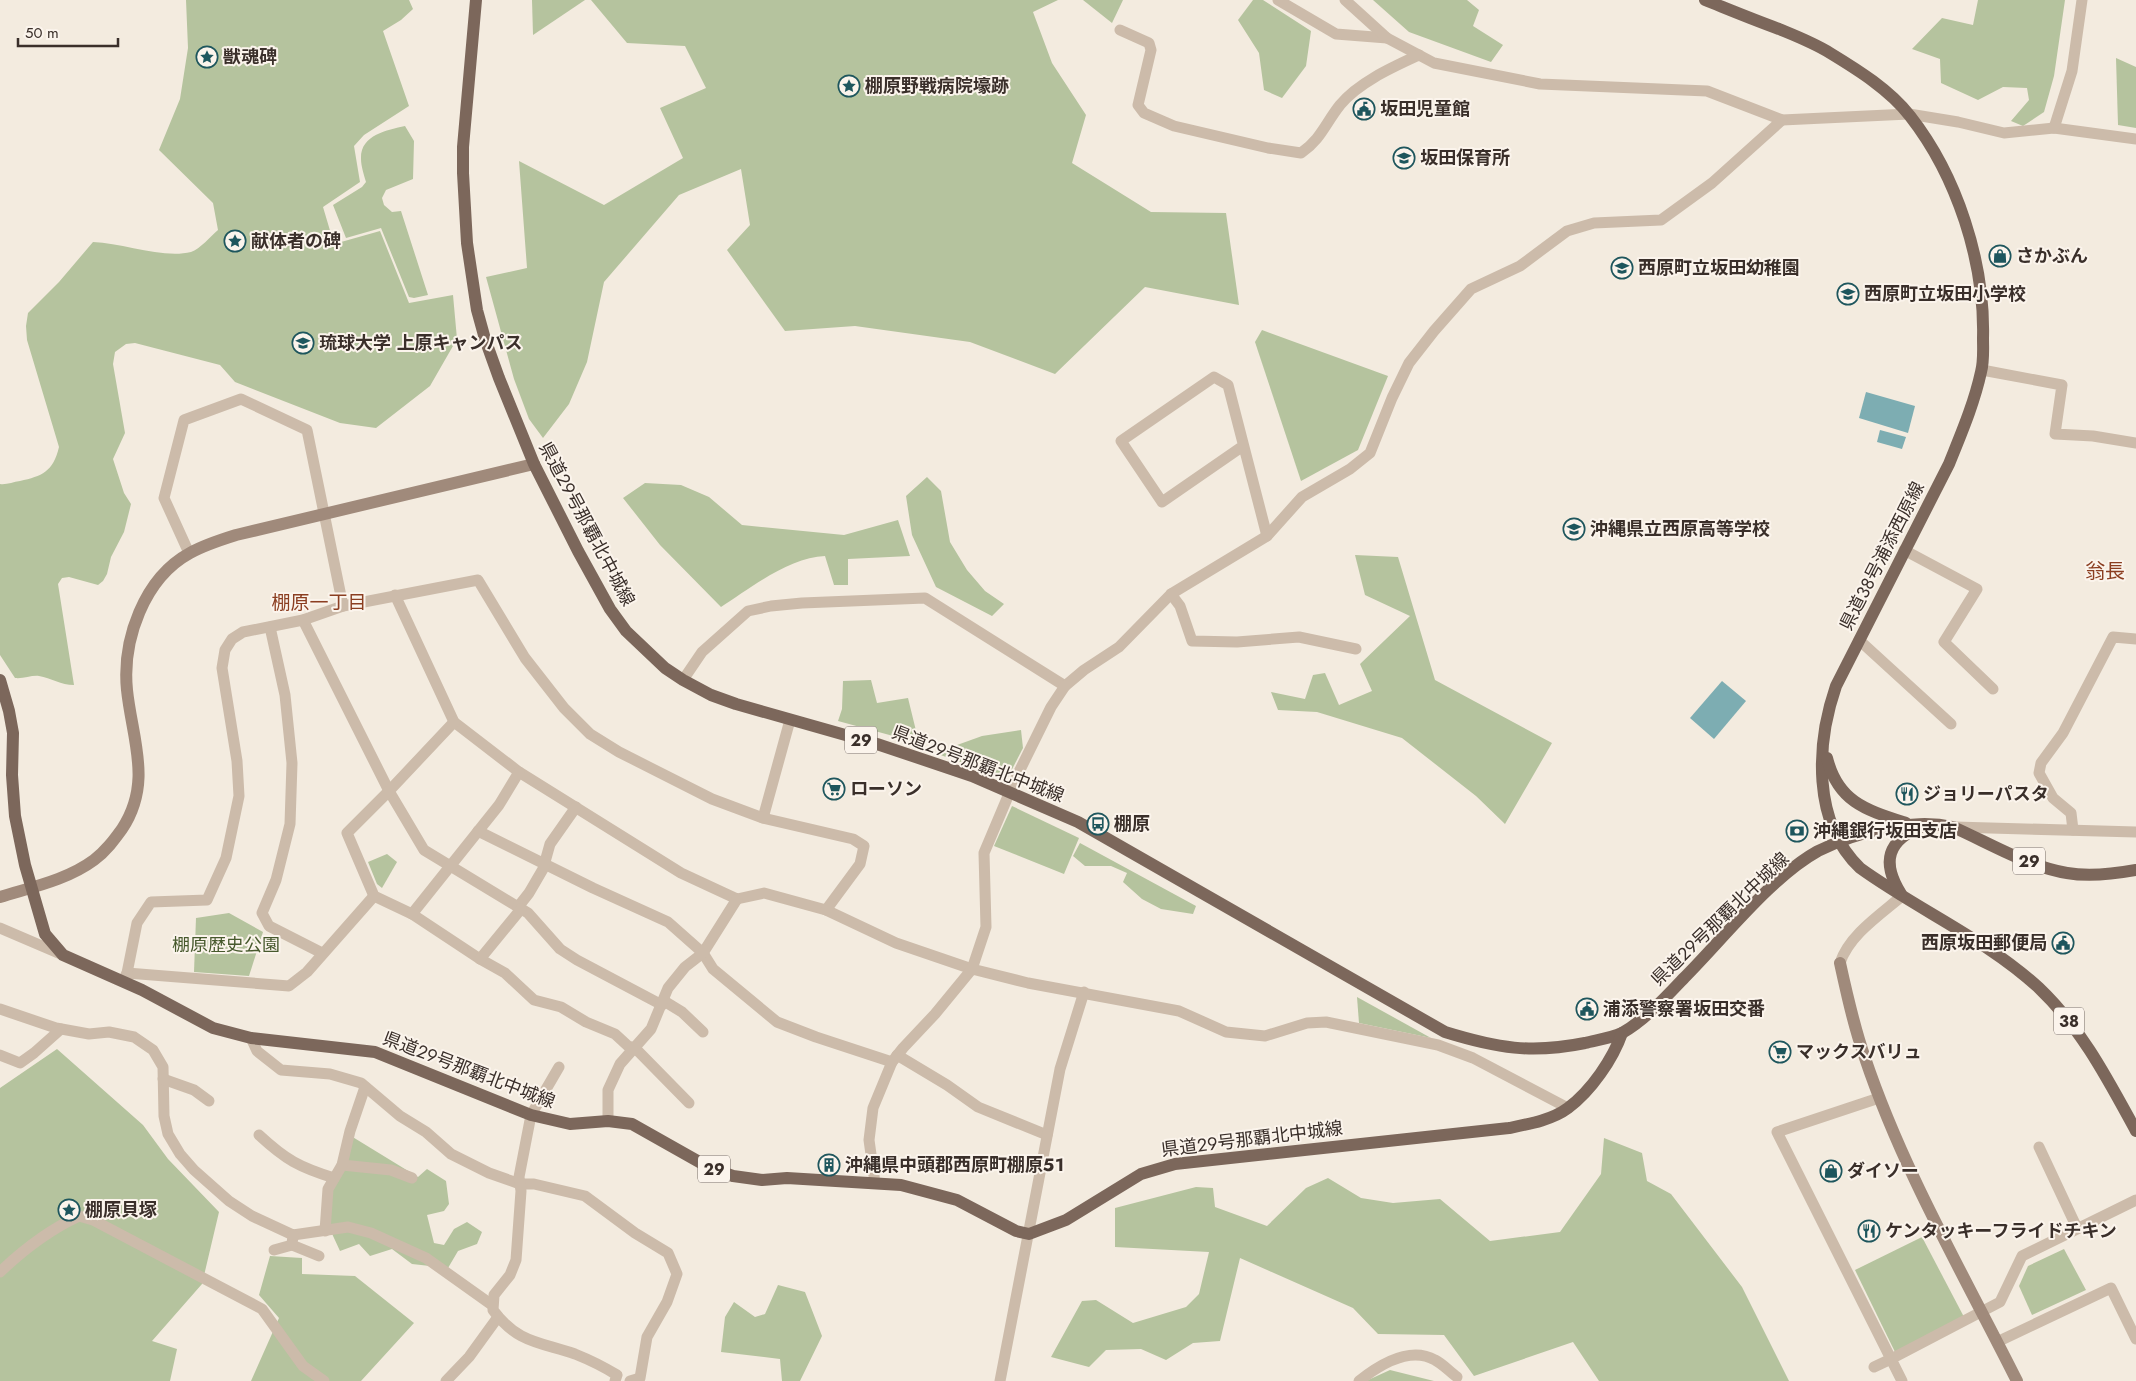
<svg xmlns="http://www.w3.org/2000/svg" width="2136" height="1381" font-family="Jost,'Noto Sans JP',sans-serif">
<rect width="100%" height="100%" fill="#f3ebdf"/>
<g fill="#b5c39e">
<path d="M 186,0 L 409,0 L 413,9 L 401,20 L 383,31 L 409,106 L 364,135 L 354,146 L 360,182 L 323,207 L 334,244 L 380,231 L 409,303 L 453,295 L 457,339 L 430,386 L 376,428 L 340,423 L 235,382 L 220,365 L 135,343 L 126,344 L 115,352 L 113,364 L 125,433 L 113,459 L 124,493 L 131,504 L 124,532 L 111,557 L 107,574 L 103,581 L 98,585 L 69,577 L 62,578 L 58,584 L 74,685 C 61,685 51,678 39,676 C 32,675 23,679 15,678 L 0,655 L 0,484 C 6,485 13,482 20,481 C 42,476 53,472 59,447 L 27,340 L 26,326 L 28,313 L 59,282 L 93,242 C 123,243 163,259 191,252 C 200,249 211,236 218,230 L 213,203 L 159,150 L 180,99 L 188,48 Z"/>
<path d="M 532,0 L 585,0 L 533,35 Z"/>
<path d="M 591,0 L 1058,0 L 1033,12 L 1052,63 L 1086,115 L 1072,163 L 1151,212 L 1226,213 L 1239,305 L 1145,287 L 1055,374 L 970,342 L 855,326 L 785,331 L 727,250 L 750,225 L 741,169 L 679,195 L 604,282 L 587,362 L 569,404 L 543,438 L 529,419 L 514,379 L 486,277 L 527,268 L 519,161 L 604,205 L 683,158 L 660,108 L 706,88 L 685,46 L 627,43 Z"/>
<path d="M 1083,0 L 1123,0 L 1112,23 Z"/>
<path d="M 1253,0 L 1263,0 L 1311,31 L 1306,66 L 1282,98 L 1264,90 L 1259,53 L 1238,20 Z"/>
<path d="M 1373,0 L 1467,0 L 1479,10 L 1473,26 L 1503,45 L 1491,62 L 1409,32 Z"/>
<path d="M 1978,0 L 2065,0 L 2054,76 L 2044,112 L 2023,126 L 2011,121 L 2029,100 L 2027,88 L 2003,87 L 1978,100 L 1941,83 L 1940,59 L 1912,49 L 1942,18 L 1973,25 Z"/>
<path d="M 2116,58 L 2136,67 L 2136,128 L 2118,125 Z"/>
<path d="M 405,126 L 414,141 L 413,179 L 386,190 L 382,198 L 384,205 L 392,212 L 401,211 L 428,295 L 414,298 L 409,297 L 381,228 L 346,238 L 333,205 L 362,187 L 366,182 C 364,175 361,166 361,159 C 360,135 387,130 405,126 Z"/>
<path d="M 1262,330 L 1388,376 L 1358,450 L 1301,481 L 1255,342 Z"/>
<path d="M 927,477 L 941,491 L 950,542 L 967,570 L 985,591 L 1004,604 L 992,616 L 936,587 L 912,535 L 906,496 Z"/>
<path d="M 645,483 L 681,485 L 709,497 L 742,525 L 844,535 L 898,520 L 910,556 L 848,559 L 848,585 L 834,585 L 825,556 C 790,557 750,588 721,607 L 660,545 L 623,498 Z"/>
<path d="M 1355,555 L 1398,557 L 1435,680 L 1552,743 L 1505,824 L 1476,796 L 1402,738 L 1317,712 L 1278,710 L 1271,692 L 1305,699 L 1313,675 L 1325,673 L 1339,705 L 1372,691 L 1360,664 L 1410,616 L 1365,595 Z"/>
<path d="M 871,680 L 877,703 L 908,698 L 919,743 L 838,721 L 842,709 L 843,681 Z"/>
<path d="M 1021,730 L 1023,748 L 1007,779 L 935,753 L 982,736 Z"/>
<path d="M 1012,806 L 1079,838 L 1064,874 L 994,846 Z"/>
<path d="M 1080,843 L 1196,906 L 1193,914 L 1161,909 L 1142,899 L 1123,882 L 1127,873 L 1111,866 L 1085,866 L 1073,856 Z"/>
<path d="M 387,854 L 397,862 L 382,888 L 377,884 L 368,862 Z"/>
<path d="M 229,913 L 263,932 L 249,976 L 194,972 L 196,918 Z"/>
<path d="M 1357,997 L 1431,1038 L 1359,1023 Z"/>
<path d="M 57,1049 L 143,1125 L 168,1159 L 219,1212 L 202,1284 L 152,1341 L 177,1349 L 170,1381 L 0,1381 L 0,1088 Z"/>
<path d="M 351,1136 L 418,1177 L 427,1169 L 446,1181 L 449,1204 L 444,1211 L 427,1215 L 434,1243 L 444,1245 L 454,1229 L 467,1222 L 482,1232 L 477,1244 L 458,1251 L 448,1268 L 412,1264 L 392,1249 L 370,1256 L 359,1244 L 340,1251 L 328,1225 L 331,1194 Z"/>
<path d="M 1604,1138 L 1642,1153 L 1647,1181 L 1671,1194 L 1742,1287 L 1789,1381 L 1599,1381 L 1573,1342 L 1474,1376 L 1444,1335 L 1378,1334 L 1353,1308 L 1240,1258 L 1220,1341 L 1193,1343 L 1166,1360 L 1141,1349 L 1106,1350 L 1089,1367 L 1051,1357 L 1082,1301 L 1096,1300 L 1133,1323 L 1186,1307 L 1199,1294 L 1209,1252 L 1115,1247 L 1115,1208 L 1196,1187 L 1213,1188 L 1215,1207 L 1267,1226 L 1306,1188 L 1328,1178 L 1361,1198 L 1393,1203 L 1440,1199 L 1490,1241 L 1560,1232 L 1601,1174 Z"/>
<path d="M 1922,1237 L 1964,1317 L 1895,1352 L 1855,1270 Z"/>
<path d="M 2064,1249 L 2086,1290 L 2032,1315 L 2019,1286 L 2028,1266 Z"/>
<path d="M 270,1256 L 302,1258 L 302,1274 L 355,1276 L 414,1323 L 361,1381 L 251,1381 L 279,1318 L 259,1295 Z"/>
<path d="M 778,1285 L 805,1292 L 822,1336 L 800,1381 L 782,1381 L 780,1359 L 721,1352 L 725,1317 L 734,1302 L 755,1317 L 765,1314 Z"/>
<path d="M 1390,1370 L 1434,1381 L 1366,1381 Z"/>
</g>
<g fill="#7dadb2">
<path d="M 1866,392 L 1915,406 L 1908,433 L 1859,418 Z"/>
<path d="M 1880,430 L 1906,437 L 1902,449 L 1877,442 Z"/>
<path d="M 1722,681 L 1746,701 L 1714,739 L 1690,718 Z"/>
</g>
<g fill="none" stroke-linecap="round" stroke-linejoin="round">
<g stroke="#cba" stroke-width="11">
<path d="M 1278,0 L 1336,34 L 1387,38"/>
<path d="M 1345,0 L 1387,38 L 1434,63 L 1540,84 L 1707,91 L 1782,120 L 1909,114 L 1958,122 L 2004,133 L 2054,128 L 2136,139"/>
<path d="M 1120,30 L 1149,43 L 1151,50 L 1138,105 L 1144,113 L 1174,126 L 1268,148 L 1301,153 C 1321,139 1325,124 1340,105 C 1359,82 1393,67 1419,55"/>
<path d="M 2054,128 L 2072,71 L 2082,0"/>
<path d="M 1982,370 L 2062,385 L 2055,434 L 2093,436 L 2136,443"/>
<path d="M 1243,446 L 1162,502 L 1121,441 L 1214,377 L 1228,385 L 1267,536"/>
<path d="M 1904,550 L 1977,589 L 1944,642 L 1993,689"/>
<path d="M 189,553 L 164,498 L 184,420 L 241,399 L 307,430 L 343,606"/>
<path d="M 1171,594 L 1180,606 L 1192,641 L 1237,642 L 1299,637 L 1356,649"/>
<path d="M 395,595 L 454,722 L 519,772 L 681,873 L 737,899 L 764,893 L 826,910 L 896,943 L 972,969 L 1028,983 L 1179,1011 L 1226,1032 L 1265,1036 L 1307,1023 L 1326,1022 L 1438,1045 L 1473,1058 L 1568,1108"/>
<path d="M 303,620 L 389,791 L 424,850 L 528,913 L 560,949 L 577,960 L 662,1005"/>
<path d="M 270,627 L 285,695 L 292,763 L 290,824 L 276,880 L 262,913 L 269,926 L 322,953"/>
<path d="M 1859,640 L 1951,724"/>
<path d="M 683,680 L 702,652 L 748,611 L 771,606 L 802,603 L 925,598 L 1065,686"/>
<path d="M 454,722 L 389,791 L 347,833 L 374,896 L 412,914 L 480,959 L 505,973 L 534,1000 L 561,1007 L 586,1022 L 615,1034 L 628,1046 L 635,1048 L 689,1103"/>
<path d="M 763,818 L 790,720"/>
<path d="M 1955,827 L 2136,832"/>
<path d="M 2073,830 L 2071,813 L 2053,798 L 2039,773 L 2041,763 L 2063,733 L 2113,637 L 2136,639"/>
<path d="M 478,831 L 593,888 L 668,922 L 703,953 L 713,969 L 777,1022 L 816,1037 L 892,1062"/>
<path d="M 518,907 L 529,893 L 543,869 L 550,844 L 576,807"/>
<path d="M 412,914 L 499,805 L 519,772"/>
<path d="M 0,928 L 63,955"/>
<path d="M 480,959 L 521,909"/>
<path d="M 1840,963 C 1849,935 1881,914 1902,896"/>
<path d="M 127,973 L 289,986 L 307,972 L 374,896"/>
<path d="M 123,981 L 127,973 L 137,923 L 151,902 L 207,900 L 226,858 L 239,796 L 237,761 L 222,668 L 225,650 L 232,639 L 243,632 L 303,620 L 343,606 L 478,580 L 525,658 L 564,708 L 590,734 L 619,752 L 712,799 L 763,818 L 853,839 L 864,846 L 860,864 L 826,910"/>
<path d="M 664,1001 L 682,1012 L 703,1032"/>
<path d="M 0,1009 L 56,1028 L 89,1034 L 109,1032 L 134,1037 L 153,1050 L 163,1067 L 164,1116 L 168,1134 L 180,1154 L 194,1170 L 229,1201 L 252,1216 L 293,1235 L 348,1227 L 371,1233 L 426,1258 L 492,1305"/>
<path d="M 251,1038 L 257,1051 L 281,1070 L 330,1074 L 361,1083 L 400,1116 L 426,1132 L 451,1154 L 489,1173 L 520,1184 L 534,1184 L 585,1196 L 635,1233 L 668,1253 L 677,1274 L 667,1302 L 647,1337 L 640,1378 L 630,1381"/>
<path d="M 0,1055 L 20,1063 L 34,1053 L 61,1029"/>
<path d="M 897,1055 L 947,1085 L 978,1107 L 1047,1135"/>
<path d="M 559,1067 L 531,1115 L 519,1177 L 521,1191 L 516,1260 L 510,1275 L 494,1295 L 493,1310 C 517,1343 540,1342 575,1354 C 590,1360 604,1367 617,1375 L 615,1381"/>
<path d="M 163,1079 L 194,1090 L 209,1101"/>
<path d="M 608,1121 L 608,1090 L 620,1064 L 651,1029 L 668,988 L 685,967 L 703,953 L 737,899"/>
<path d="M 259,1135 C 286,1160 299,1167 334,1178"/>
<path d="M 2039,1147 L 2077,1228"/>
<path d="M 342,1165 L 391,1170 L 412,1178"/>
<path d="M 875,1183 L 869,1140 L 873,1108 L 892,1062 L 903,1048 L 935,1014 L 972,969 L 986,927 L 984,853 L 1014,782 L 1051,707 L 1065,686 L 1084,670 L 1119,647 L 1171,594 L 1267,536 L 1302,497 L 1350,469 L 1370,453 L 1392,398 L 1409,363 L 1434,331 L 1471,289 L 1520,266 L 1567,231 L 1594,223 L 1661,220 L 1712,183 L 1782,120"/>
<path d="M 325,1231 L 328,1189 L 342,1165 L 350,1131 L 365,1087"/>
<path d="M 293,1235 L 292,1245 L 319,1256"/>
<path d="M 274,1250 L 292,1245"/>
<path d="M 0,1272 C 24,1249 49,1230 79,1216 L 93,1220 L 262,1309 L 303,1366 L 324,1381"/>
<path d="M 1997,1342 L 2111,1288 L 2136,1339"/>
<path d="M 1874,1367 L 1891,1359 L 1777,1132 L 1879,1098"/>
<path d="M 446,1381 L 469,1357 L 498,1317"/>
<path d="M 1000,1381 L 1060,1069 L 1084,992"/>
<path d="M 1359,1381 C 1379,1365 1410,1346 1435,1360 C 1443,1364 1450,1372 1457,1377"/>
<path d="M 1902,1381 L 1891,1359 L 2000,1302 L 2022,1256 L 2136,1200"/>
</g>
<g stroke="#a08a7b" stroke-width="12">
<path d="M 0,897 C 32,887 67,880 94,860 C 106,851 114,840 122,829 C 153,782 132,739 127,690 C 122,640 144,578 190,553 C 204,545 220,540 236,535 L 534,464"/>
<path d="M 1840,963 C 1847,995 1854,1027 1865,1058 C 1903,1171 1964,1275 2017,1381"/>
</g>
<g stroke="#7c675b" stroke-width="12">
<path d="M 476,0 L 463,147 L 463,173 L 467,243 L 477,310 L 485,339 L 499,378 L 534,464 L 578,551 L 610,609 L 626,631 L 665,668 L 683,680 L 711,695 L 736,704 L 877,744 L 972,776 L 1078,822 L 1445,1032 C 1497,1048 1531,1054 1585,1043 C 1597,1040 1611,1038 1622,1033 C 1645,1020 1666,997 1684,978 C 1723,939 1771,877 1818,851 C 1840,840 1862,833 1886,828 C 1909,824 1930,822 1953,827 C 1989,843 2029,867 2067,873 C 2089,877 2114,874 2136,870"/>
<path d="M 1705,0 C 1730,10 1754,20 1779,29 C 1796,36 1814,43 1830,53 C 1858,70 1890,90 1910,116 C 1957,176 1985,262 1983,338 C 1983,349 1984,361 1981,372 C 1974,404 1961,434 1949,464 L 1836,686 C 1816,744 1812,822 1860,868 C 1918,910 1986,939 2039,988 C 2082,1029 2108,1080 2136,1131"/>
<path d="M 0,680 L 9,711 L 13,733 L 12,775 L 15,816 L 25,865 L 45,934 L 63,955 L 142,990 L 213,1028 L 251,1038 L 375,1052 L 531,1115 L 570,1124 L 608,1121 L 632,1124 L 710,1168 L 733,1176 L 762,1180 L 787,1178 L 901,1185 L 957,1200 L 1016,1231 L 1029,1234 L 1066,1220 L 1141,1174 L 1175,1164 L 1509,1128 C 1529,1124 1552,1120 1568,1108 C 1591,1091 1613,1059 1622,1033"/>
<path d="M 1827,758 C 1838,802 1866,810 1906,823"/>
<path d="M 1901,894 C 1881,862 1887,840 1923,826"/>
</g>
</g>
<defs>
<g id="sight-ring" transform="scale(1.125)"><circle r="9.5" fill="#fbf4ec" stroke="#1e565d" stroke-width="1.5"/><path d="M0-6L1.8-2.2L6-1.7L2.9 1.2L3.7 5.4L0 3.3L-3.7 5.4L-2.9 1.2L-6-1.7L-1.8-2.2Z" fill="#1e565d"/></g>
<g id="civic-ring" transform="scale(1.125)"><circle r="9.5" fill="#fbf4ec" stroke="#1e565d" stroke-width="1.5"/><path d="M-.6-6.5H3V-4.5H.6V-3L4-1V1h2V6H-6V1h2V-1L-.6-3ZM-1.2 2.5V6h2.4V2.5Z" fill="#1e565d"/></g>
<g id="school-ring" transform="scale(1.125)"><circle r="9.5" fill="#fbf4ec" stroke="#1e565d" stroke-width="1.5"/><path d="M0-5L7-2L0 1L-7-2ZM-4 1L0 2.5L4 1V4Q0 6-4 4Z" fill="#1e565d"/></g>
<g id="shop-ring" transform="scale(1.125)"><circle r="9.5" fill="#fbf4ec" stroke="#1e565d" stroke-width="1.5"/><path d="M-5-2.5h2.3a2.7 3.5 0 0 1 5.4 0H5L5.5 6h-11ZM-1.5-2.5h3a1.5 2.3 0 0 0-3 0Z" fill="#1e565d"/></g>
<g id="university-ring" transform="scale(1.125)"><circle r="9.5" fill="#fbf4ec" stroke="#1e565d" stroke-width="1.5"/><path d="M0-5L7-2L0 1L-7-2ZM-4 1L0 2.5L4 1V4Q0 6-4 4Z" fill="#1e565d"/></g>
<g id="supermarket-ring" transform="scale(1.125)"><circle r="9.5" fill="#fbf4ec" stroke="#1e565d" stroke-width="1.5"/><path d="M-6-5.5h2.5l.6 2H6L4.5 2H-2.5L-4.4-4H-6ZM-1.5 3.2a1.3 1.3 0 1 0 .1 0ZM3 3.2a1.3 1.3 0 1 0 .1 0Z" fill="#1e565d"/></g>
<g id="restaurant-ring" transform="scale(1.125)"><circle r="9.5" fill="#fbf4ec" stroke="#1e565d" stroke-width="1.5"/><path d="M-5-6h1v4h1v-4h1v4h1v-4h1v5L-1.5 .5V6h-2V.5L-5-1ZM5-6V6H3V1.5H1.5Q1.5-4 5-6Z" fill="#1e565d"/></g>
<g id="bus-ring" transform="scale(1.125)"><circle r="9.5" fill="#fbf4ec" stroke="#1e565d" stroke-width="1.5"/><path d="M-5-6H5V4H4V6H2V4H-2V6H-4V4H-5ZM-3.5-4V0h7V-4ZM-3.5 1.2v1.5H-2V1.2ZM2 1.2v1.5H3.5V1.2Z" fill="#1e565d"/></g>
<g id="bank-ring" transform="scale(1.125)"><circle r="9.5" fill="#fbf4ec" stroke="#1e565d" stroke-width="1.5"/><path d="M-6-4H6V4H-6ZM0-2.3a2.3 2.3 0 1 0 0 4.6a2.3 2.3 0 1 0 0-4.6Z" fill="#1e565d"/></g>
<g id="building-ring" transform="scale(1.125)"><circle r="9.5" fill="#fbf4ec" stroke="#1e565d" stroke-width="1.5"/><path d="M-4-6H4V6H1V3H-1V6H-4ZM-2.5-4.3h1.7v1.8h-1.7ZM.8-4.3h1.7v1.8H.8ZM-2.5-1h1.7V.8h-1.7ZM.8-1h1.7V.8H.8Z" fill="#1e565d"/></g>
</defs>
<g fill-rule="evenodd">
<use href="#sight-ring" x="207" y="57"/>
<use href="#sight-ring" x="849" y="86"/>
<use href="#civic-ring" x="1364" y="109"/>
<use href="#school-ring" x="1404" y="158"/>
<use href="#sight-ring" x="235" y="241"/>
<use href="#shop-ring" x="2000" y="256"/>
<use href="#school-ring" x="1622" y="268"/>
<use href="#school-ring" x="1848" y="294"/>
<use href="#university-ring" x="303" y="343"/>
<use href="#school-ring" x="1574" y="529"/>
<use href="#supermarket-ring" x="834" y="789"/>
<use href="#restaurant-ring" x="1907" y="794"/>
<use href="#bus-ring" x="1098" y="824"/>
<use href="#bank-ring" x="1797" y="831"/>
<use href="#civic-ring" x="2063" y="943"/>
<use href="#civic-ring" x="1587" y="1009"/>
<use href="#supermarket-ring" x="1780" y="1052"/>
<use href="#building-ring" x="829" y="1165"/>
<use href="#shop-ring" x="1831" y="1171"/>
<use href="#sight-ring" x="69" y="1210"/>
<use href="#restaurant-ring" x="1869" y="1231"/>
</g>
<g text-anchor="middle" stroke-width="4" stroke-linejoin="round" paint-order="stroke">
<g fill="#fbf4ec" stroke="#746a64" stroke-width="1">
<rect x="845" y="726.5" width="32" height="27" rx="4"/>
<rect x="2013" y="847.5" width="32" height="27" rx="4"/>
<rect x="2054" y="1007.5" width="30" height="27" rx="4"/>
<rect x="698" y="1155.5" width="32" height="27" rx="4"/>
</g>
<g font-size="16" font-weight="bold" fill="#3a2f2a">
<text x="861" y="746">29</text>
<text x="2029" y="867">29</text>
<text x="2069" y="1027">38</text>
<text x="714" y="1175">29</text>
</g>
<g font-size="18" font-weight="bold" fill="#3a2f2a" stroke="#fbf4ec" text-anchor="start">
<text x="223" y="63">獣魂碑</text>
<text x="865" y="92">棚原野戦病院壕跡</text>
<text x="1380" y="115">坂田児童館</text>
<text x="1420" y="164">坂田保育所</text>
<text x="251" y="247">献体者の碑</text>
<text x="2016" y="262">さかぶん</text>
<text x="1638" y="274">西原町立坂田幼稚園</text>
<text x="1864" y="300">西原町立坂田小学校</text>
<text x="319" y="349">琉球大学 上原キャンパス</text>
<text x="1590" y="535">沖縄県立西原高等学校</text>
<text x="850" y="795">ローソン</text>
<text x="1923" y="800">ジョリーパスタ</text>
<text x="1114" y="830">棚原</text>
<text x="1813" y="837">沖縄銀行坂田支店</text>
<text x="2047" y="949" text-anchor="end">西原坂田郵便局</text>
<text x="1603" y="1015">浦添警察署坂田交番</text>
<text x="1796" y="1058">マックスバリュ</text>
<text x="845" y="1171">沖縄県中頭郡西原町棚原５１</text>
<text x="1847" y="1177">ダイソー</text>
<text x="85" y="1216">棚原貝塚</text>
<text x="1885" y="1237">ケンタッキーフライドチキン</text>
</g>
<g font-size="18" fill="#3a2f2a" stroke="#fbf4ec">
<text transform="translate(587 524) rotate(62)" y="6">県道29号那覇北中城線</text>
<text transform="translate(1882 556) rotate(-63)" y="6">県道38号浦添西原線</text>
<text transform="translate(978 764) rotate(21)" y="6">県道29号那覇北中城線</text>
<text transform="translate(1720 919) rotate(-44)" y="6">県道29号那覇北中城線</text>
<text transform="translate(469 1070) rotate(21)" y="6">県道29号那覇北中城線</text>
<text transform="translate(1252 1139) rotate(-7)" y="6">県道29号那覇北中城線</text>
</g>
<g font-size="18" fill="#47592d" stroke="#fbf4ec">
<text x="226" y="951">棚原歴史公園</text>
</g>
<g font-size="19" fill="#8b3e21" stroke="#fbf4ec">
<text x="319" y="609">棚原一丁目</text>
</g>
<g font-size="20" fill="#8b3e21" stroke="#fbf4ec">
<text x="2105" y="578">翁長</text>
</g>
</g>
<path d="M18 38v8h100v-8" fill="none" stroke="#3a2f2a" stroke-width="2.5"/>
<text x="25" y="38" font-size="15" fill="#3a2f2a" stroke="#fbf4ec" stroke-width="4" paint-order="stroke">50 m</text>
</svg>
